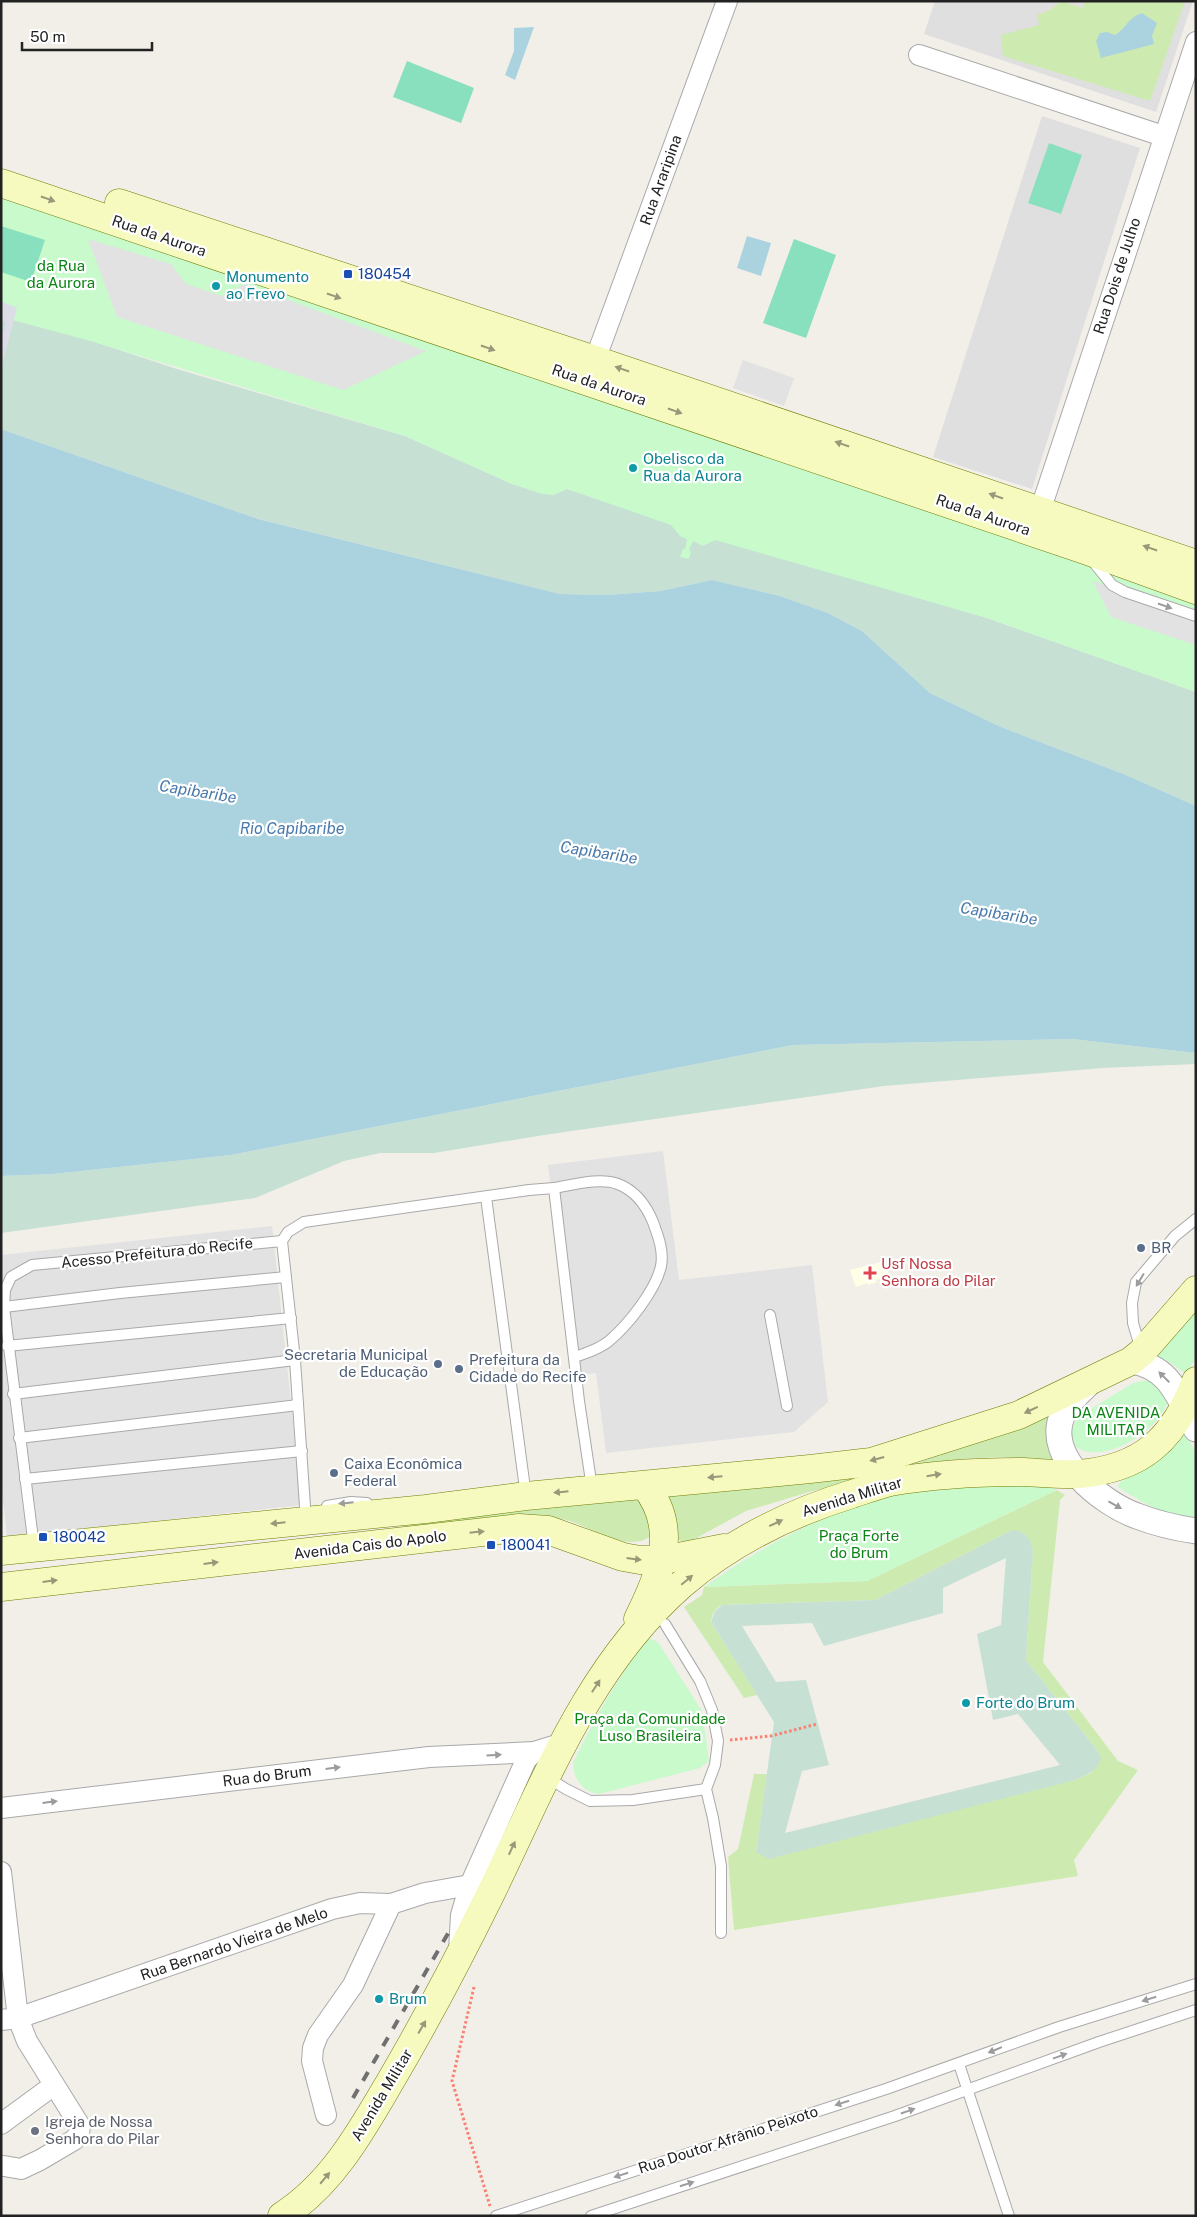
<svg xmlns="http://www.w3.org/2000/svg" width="1197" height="2217" font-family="'Public Sans',sans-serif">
<rect width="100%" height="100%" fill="#f2efe9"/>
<g fill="#e0dfdf">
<path d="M 935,1 L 1193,1 L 1156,112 L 924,34 Z"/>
<path d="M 1042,116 L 1140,148 L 1032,489 L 933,457 Z"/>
</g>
<path fill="#ffffe5" d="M 885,1261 L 889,1276 L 876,1280 L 877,1282 L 868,1285 L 867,1283 L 856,1287 L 850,1270 Z"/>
<g fill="#cdebb0">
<path d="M 1061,1 L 1083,8 L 1085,1 L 1185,1 L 1150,101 L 1003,56 L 1001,35 L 1039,25 L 1037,15 L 1050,10 Z"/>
<path d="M 1046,1417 L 1049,1419 L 1052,1460 L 1002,1457 L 960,1459 L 853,1481 L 809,1492 L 746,1511 L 689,1542 L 683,1542 L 677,1539 L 666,1494 L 870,1477 L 895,1471 Z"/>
<path d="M 1057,1490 L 1065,1495 L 1060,1500 L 1043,1662 L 1118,1761 L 1138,1770 L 1074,1860 L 1078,1876 L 734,1930 L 728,1857 L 738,1849 L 754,1774 L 767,1774 L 756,1851 L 1075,1780 L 1091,1773 L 1100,1754 L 1026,1660 L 1033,1551 L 1012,1530 L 875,1600 L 722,1605 C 715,1608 712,1614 711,1622 L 757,1695 L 744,1698 L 684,1607 L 702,1595 L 704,1587 L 867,1581 Z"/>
<path d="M 637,1498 L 643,1501 L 653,1534 C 630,1556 591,1526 566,1520 C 554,1517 541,1519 528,1520 C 487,1521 446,1527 405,1531 L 405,1521 Z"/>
</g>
<g fill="#c6e0d4" fill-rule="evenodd">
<path d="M 1,311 L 177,369 L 405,436 L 512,484 L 553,495 L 567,489 L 848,577 L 987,618 L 1196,692 L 1196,806 L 1126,775 L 1001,727 L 930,693 L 862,631 L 828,613 L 780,596 L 712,580 L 660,591 L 607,595 L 560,594 L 258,519 L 1,429 Z"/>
<path d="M 1072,1039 L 1196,1053 L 1196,1064 L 1103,1068 L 884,1086 L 544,1135 L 434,1153 L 380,1153 L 344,1161 L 255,1198 L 1,1233 L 1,1176 L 53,1174 L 231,1155 L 793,1045 Z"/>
<path d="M 1012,1530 C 1025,1531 1031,1539 1033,1551 L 1026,1660 L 1100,1754 C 1104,1768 1086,1775 1075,1780 L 769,1859 L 756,1852 L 774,1722 L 711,1622 L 715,1611 L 722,1605 L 875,1600 ZM 1006,1558 L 1001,1625 L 977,1634 L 993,1720 L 1018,1714 L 1060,1765 L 785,1833 L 802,1771 L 829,1765 L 806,1680 L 776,1682 L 742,1626 L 812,1623 L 824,1646 L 943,1613 L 943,1588 Z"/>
</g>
<g fill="#c8facc">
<path d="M 1,196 L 1196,602 L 1196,692 L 987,618 L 715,540 L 703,546 L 693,541 L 689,550 L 691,552 L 689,559 L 680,557 L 683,549 L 685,549 L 687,539 L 680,536 L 671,525 L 567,489 L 553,495 L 542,494 L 512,484 L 405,436 L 87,340 L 1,317 Z"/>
<path d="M 1196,1306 L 1196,1358 L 1186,1374 L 1169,1362 L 1156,1356 Z"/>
<path d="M 1149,1380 L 1158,1385 L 1168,1400 C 1162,1429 1101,1468 1075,1446 L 1071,1430 L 1078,1417 L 1133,1383 Z"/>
<path d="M 1185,1433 L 1196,1453 L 1196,1519 C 1169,1519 1140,1501 1118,1487 L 1119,1483 C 1126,1477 1135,1475 1144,1470 C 1160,1460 1173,1448 1185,1433 Z"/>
<path d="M 968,1482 L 1050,1487 L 1057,1490 L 867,1581 L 704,1587 C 764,1544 831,1509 904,1493 C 925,1488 947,1485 968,1482 Z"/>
<path d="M 649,1638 L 658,1642 L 702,1711 L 709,1761 L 700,1768 L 599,1794 C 582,1792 573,1778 573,1763 C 594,1719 618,1676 649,1638 Z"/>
</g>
<g fill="#88e0be">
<path d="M 407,61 L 474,88 L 461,123 L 393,97 Z"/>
<path d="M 1049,143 L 1082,155 L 1061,214 L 1028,203 Z"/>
<path d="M 1,226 L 45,240 L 31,282 L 1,272 Z"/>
<path d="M 794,239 L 836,255 L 806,338 L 763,323 Z"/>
</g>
<g fill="#e2e2e2">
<path d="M 88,239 L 171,264 L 186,284 L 222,296 L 245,284 L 426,351 L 343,390 L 117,317 Z"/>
<path d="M 743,360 L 794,378 L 784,406 L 733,388 Z"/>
<path d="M 1093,581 L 1196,617 L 1196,645 L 1111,617 Z"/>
<path d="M 663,1151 L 679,1280 L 812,1265 L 828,1402 L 794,1432 L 606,1453 L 596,1373 L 573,1376 L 548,1165 Z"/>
<path d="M 272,1226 L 302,1505 L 7,1537 L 1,1482 L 1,1255 Z"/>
</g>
<path fill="#dddde8" d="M 1,301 L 17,308 L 1,369 L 1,340 L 6,322 L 1,320 Z"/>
<g fill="#aad3df">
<path d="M 1142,13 L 1157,23 L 1152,36 L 1154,44 L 1101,58 L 1096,41 L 1100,33 L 1107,32 L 1115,35 C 1128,27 1126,19 1142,13 Z"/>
<path d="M 534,27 L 515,80 L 505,75 L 514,51 L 514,28 Z"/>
<path d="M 747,236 L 771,243 L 761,276 L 737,268 Z"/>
<path d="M 1,429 L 258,519 L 560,594 L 607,595 L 660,591 L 712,580 L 780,596 L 828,613 L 862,631 L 930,693 L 1001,727 L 1126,775 L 1196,806 L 1196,1053 L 1072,1039 L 793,1045 L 231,1155 L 53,1174 L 1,1176 Z"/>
</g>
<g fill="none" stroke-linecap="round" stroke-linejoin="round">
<g stroke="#a9a9a9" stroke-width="12">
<g id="service">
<path d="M 1091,559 L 1112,585 L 1125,592 L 1196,616"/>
<path d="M 554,1188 C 573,1185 599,1177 618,1184 C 636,1191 646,1205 653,1222 C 658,1236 664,1251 661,1266 C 656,1290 628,1325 609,1341 C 600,1349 586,1353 575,1357"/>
<path d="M 486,1197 L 526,1496"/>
<path d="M 4,1307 L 120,1293 L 286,1277"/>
<path d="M 770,1315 L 787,1406"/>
<path d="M 7,1346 L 291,1318"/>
<path d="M 1141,1350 L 1133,1323 L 1132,1303 L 1136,1282 L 1175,1236 L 1196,1219"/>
<path d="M 13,1394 L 295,1360"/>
<path d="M 19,1438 L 298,1405"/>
<path d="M 25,1479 L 302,1451"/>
<path d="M 327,1506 L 351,1502 L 367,1503"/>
<path d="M 306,1521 L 295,1360 L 282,1241 L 288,1232 L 304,1222 L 529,1190 L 554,1188 L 579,1401 L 592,1488"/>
<path d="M 34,1547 L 4,1307 L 5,1290 L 11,1277 L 32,1265 L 282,1241"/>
<path d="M 665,1624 L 700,1681 L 712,1710 L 718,1741 L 715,1765 L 706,1789 L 713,1818 L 721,1866 L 721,1933"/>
<path d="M 548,1778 L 566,1789 L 590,1801 L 633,1800 L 706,1789"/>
<path d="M 959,2064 L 1009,2216"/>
<path d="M 496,2216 L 886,2089 L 1059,2027 L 1196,1984"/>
<path d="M 591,2216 L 895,2116 L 1099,2042 L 1196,2010"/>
</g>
</g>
<g stroke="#a9a9a9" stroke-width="22">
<g id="minor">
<path d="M 919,55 L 1163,136"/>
<path d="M 595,360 L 727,1"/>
<path d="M 1040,511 L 1196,42"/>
<path d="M 1,1808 L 429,1757 L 534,1752 L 563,1743"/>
<path d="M 1,1872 L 18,2018 L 27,2041 L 80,2126 L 79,2134 L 74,2140 L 40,2160 L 21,2169 L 4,2166"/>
<path d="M 459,1951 L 461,1915 L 470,1885 L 526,1760 L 534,1752"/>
<path d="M 1,2020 L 18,2018 L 332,1909 L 360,1903 L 391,1904 L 425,1893 L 470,1885"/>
<path d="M 326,2115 L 312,2061 L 313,2048 L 318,2035 L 353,1985 L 391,1904"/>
<path d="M 1,2124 L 54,2085"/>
</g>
</g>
<g stroke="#a9a9a9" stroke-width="27">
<g id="tertiary">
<path d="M 1131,1361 C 1171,1367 1178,1397 1196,1429"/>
<path d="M 1091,1381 C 1081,1391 1067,1402 1062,1416 C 1045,1458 1101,1503 1137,1516 C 1155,1523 1176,1528 1196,1531"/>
</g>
</g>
<g stroke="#707d05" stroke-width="29">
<g id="secondary">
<path d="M 1,183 L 1085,550 L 1196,590"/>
<path d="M 119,203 L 595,360 L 1196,564"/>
<path d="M 1,1551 L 426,1509 L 526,1496 L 810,1469 L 871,1462 L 1019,1415 L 1131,1361 L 1142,1352 L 1196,1290"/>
<path d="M 1,1587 L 519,1528 L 548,1530 L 623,1557 L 640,1560 L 663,1560 L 724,1548"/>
<path d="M 638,1619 C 660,1575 680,1529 645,1486"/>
<path d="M 282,2216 C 334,2183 364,2126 394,2075 C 429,2015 461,1954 492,1891 C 545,1782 588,1667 681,1585 C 731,1542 790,1513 852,1494 C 864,1490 877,1485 890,1482 C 935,1474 979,1472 1024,1472 C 1042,1473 1060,1475 1078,1474 C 1142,1469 1174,1439 1196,1381"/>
</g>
</g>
<g stroke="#fa8072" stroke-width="3" stroke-dasharray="2.5 2.5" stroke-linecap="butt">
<path d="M 730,1740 L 771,1736 L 817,1724"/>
<path d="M 474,1987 L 452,2081 L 490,2206"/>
</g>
<use href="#service" stroke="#fff" stroke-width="10"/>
<use href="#minor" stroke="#fff" stroke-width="20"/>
<use href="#tertiary" stroke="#fff" stroke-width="25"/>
<use href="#secondary" stroke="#f7fabf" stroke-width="28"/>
<path stroke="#707070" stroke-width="4" stroke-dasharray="10 10" stroke-linecap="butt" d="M 353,2098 L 450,1930"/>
</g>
<defs><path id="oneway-solid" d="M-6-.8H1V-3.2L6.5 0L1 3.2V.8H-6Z" transform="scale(1.25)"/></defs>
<g fill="#979978">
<use href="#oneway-solid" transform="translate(48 199) rotate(19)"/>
<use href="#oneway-solid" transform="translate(334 296) rotate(19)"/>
<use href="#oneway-solid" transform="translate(488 348) rotate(19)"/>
<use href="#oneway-solid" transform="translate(622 369) rotate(-161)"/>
<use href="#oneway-solid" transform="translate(675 411) rotate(19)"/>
<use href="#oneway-solid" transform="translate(842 444) rotate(-161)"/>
<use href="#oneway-solid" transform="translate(996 496) rotate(-161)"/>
<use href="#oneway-solid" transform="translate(1150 548) rotate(-161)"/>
<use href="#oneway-solid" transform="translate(1031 1410) rotate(155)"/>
<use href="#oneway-solid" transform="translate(877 1459) rotate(165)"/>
<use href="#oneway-solid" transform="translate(934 1475) rotate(-9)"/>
<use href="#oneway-solid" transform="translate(715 1477) rotate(175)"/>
<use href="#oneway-solid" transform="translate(561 1492) rotate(174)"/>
<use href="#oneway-solid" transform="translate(278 1523) rotate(174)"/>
<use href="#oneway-solid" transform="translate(776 1523) rotate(-25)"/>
<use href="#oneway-solid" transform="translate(477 1532) rotate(-6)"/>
<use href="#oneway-solid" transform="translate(634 1559) rotate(7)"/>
<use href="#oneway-solid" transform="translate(211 1563) rotate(-7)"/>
<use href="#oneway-solid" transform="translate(687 1580) rotate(-40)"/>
<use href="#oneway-solid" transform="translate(50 1581) rotate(-7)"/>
<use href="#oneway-solid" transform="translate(596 1686) rotate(-57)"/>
<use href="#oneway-solid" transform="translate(512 1848) rotate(-65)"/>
<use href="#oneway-solid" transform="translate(422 2027) rotate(-60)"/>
<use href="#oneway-solid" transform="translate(325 2178) rotate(-50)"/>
</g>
<g fill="#9c9c9c">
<use href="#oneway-solid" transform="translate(1165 606) rotate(19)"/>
<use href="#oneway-solid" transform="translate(1140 1280) rotate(121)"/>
<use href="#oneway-solid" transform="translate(1164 1377) rotate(-135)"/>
<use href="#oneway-solid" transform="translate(346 1503) rotate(174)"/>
<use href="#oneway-solid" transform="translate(1115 1505) rotate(29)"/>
<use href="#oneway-solid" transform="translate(494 1755) rotate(-3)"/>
<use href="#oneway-solid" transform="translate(333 1768) rotate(-7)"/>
<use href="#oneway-solid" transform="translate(50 1802) rotate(-7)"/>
<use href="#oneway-solid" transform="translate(1149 1999) rotate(163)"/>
<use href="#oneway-solid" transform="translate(995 2050) rotate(158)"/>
<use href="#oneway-solid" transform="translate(1060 2056) rotate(-20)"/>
<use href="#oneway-solid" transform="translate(842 2103) rotate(162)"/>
<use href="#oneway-solid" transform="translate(908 2111) rotate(-19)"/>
<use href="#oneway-solid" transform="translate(621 2175) rotate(162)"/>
<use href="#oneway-solid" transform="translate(687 2184) rotate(-18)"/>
</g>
<g fill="#1a4fb4" stroke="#fff" stroke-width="2">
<rect x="343" y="269" width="10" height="10" rx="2.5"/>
<rect x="38" y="1532" width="10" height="10" rx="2.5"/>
<rect x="486" y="1540" width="10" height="10" rx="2.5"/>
</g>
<g fill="#0f9aa8" stroke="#fff" stroke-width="2">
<circle cx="216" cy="286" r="5"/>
<circle cx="633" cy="468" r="5"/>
<circle cx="966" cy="1703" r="5"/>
<circle cx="379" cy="1999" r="5"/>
</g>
<g fill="#5c6f8a" stroke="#fff" stroke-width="2">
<circle cx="1141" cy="1248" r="5"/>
<circle cx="438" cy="1364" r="5"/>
<circle cx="459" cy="1369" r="5"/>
<circle cx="334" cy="1473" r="5"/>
</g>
<path fill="#e0444e" stroke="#fff" stroke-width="2" d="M867.5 1265.5h5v5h5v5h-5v5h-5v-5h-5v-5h5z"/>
<circle fill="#6b7280" stroke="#fff" stroke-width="2" cx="35" cy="2131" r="5"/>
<g text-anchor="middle" stroke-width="4.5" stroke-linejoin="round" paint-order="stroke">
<g font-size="15" fill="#222" stroke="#fff">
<text transform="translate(661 180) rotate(-70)" y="5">Rua Araripina</text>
<text transform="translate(159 236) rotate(19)" y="5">Rua da Aurora</text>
<text transform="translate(1117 276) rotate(-72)" y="5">Rua Dois de Julho</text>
<text transform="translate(599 385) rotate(19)" y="5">Rua da Aurora</text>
<text transform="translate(983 515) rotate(19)" y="5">Rua da Aurora</text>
<text transform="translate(157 1253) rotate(-6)" y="5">Acesso Prefeitura do Recife</text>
<text transform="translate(852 1497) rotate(-17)" y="5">Avenida Militar</text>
<text transform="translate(370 1545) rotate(-7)" y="5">Avenida Cais do Apolo</text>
<text transform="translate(267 1776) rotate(-7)" y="5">Rua do Brum</text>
<text transform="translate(234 1944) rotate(-19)" y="5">Rua Bernardo Vieira de Melo</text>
<text transform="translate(382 2095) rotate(-59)" y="5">Avenida Militar</text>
<text transform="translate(728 2140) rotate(-18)" y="5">Rua Doutor Afrânio Peixoto</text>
</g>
<g font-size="15" fill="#0c8416" stroke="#fff">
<text x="61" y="271">da Rua<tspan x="61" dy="17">da Aurora</tspan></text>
<text x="1116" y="1418">DA AVENIDA<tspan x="1116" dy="17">MILITAR</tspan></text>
<text x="859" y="1541">Praça Forte<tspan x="859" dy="17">do Brum</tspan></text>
<text x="650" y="1724">Praça da Comunidade<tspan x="650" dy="17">Luso Brasileira</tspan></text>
</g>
<g font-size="15" fill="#164399" stroke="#fff" text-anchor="start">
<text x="358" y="279">180454</text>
<text x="53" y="1542">180042</text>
<text x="501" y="1550">180041</text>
</g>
<g font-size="15" fill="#0d838f" stroke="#fff" text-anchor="start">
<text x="226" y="282">Monumento<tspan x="226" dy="17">ao Frevo</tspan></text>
<text x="643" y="464">Obelisco da<tspan x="643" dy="17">Rua da Aurora</tspan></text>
<text x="976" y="1708">Forte do Brum</text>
<text x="389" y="2004">Brum</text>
</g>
<g font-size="15" fill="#4e5e75" stroke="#fff" text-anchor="start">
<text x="1151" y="1253">BR</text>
<text x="428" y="1360" text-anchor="end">Secretaria Municipal<tspan x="428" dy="17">de Educação</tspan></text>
<text x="469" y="1365">Prefeitura da<tspan x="469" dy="17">Cidade do Recife</tspan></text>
<text x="344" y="1469">Caixa Econômica<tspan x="344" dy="17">Federal</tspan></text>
</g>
<g font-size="15" fill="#be3a42" stroke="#fff" text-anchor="start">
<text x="881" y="1269">Usf Nossa<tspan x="881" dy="17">Senhora do Pilar</tspan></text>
</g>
<g font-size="15" fill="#5b616d" stroke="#fff" text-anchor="start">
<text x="45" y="2127">Igreja de Nossa<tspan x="45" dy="17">Senhora do Pilar</tspan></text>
</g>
<g font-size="16" font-style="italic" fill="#4a7aab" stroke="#fff">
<text transform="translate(198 791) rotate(9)" y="6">Capibaribe</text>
<text x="292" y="834">Rio Capibaribe</text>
<text transform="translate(599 852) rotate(9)" y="6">Capibaribe</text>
<text transform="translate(999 913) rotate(9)" y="6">Capibaribe</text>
</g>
</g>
<rect width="1197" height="2217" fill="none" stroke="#222222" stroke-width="5"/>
<path d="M22 42v8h130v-8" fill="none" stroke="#222222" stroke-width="2.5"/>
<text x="30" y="42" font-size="15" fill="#222222" stroke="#ffffff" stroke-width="4" paint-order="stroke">50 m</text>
</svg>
